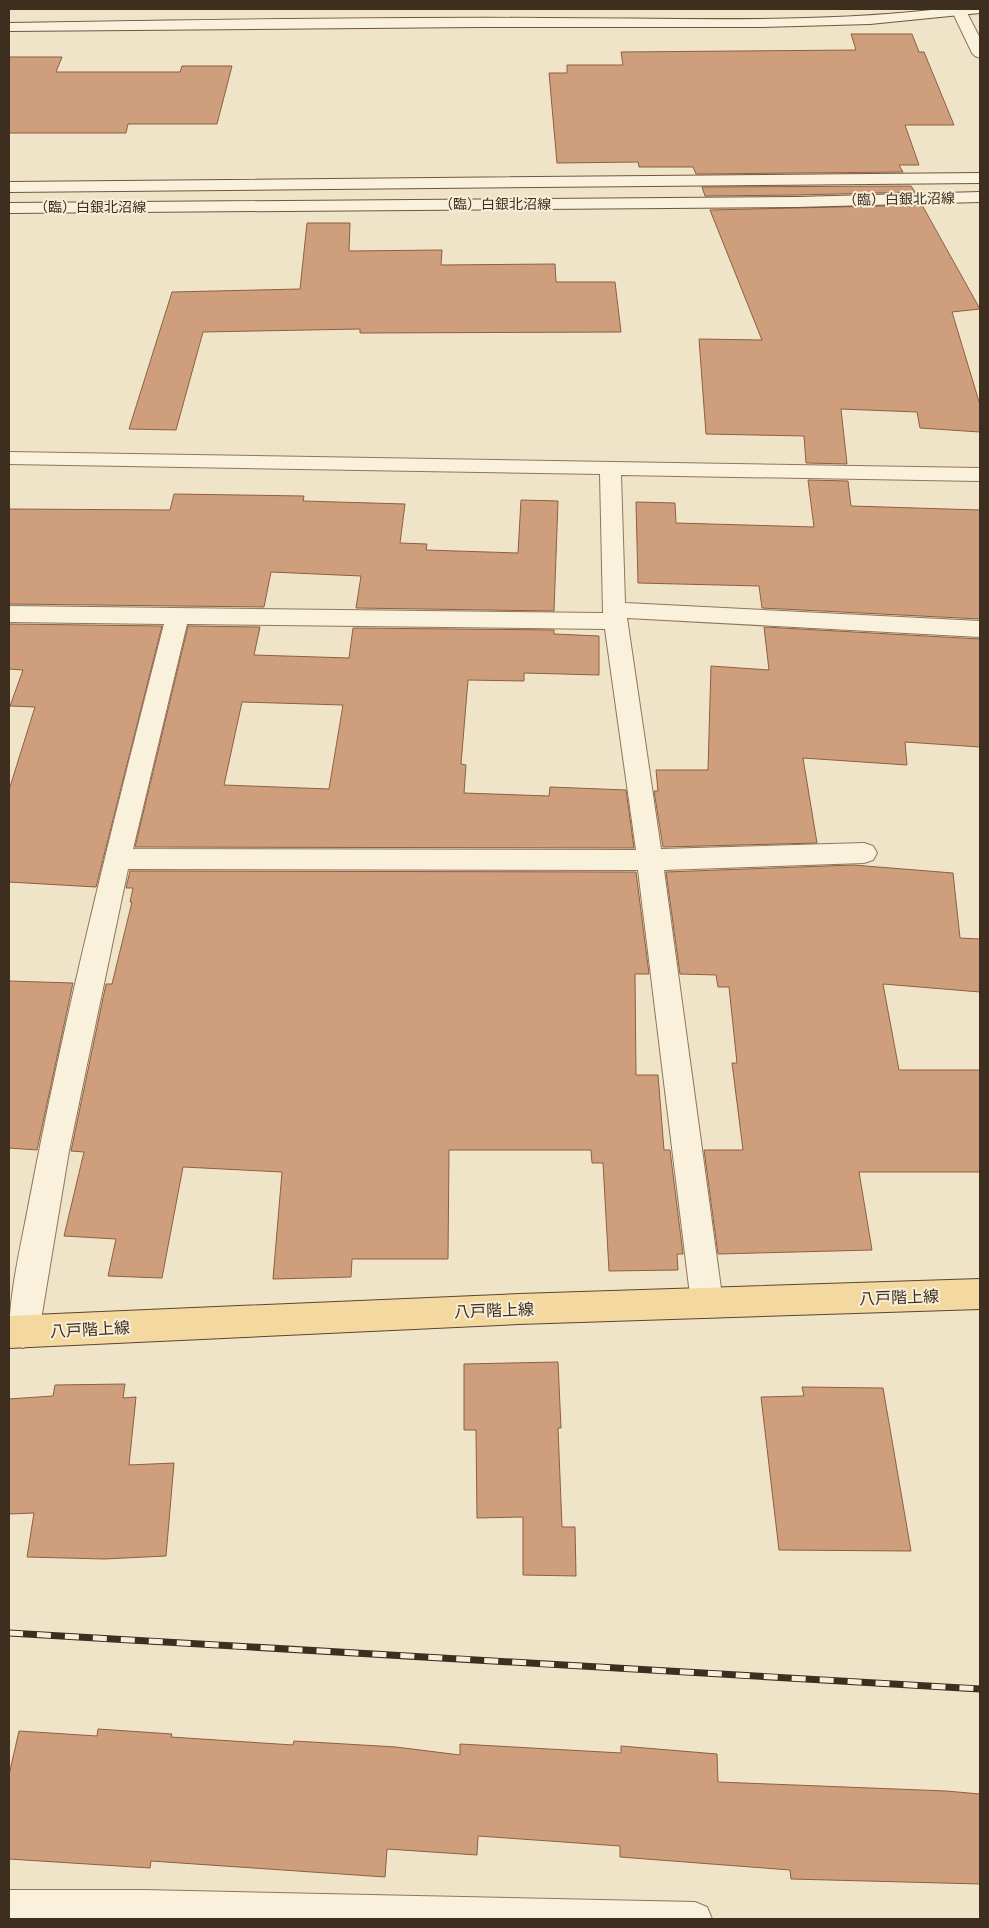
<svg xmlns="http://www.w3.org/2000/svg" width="989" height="1928" font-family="Spectral,'Noto Sans JP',serif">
<rect width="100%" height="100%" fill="#f0e4c8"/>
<g fill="#cf9f7d" stroke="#8d5f41" fill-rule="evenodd">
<path d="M 851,34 L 912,34 L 919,52 L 924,52 L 954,125 L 905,125 L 919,165 L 899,165 L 903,172 L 696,174 L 693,167 L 639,167 L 638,162 L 557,163 L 549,73 L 567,73 L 567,65 L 623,65 L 621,52 L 856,50 Z"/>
<path d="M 9,57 L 62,57 L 56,72 L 180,72 L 182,66 L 232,66 L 217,124 L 128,124 L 126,133 L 9,133 Z"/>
<path d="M 911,186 L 915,192 L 797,195 L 705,196 L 702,187 Z"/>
<path d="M 922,205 L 980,309 L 952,312 L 980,405 L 980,432 L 920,428 L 917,412 L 841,409 L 847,464 L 806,463 L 804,436 L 706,434 L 699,339 L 762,340 L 710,210 Z"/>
<path d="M 307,223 L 350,223 L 349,251 L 442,250 L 441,265 L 555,264 L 556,282 L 615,282 L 621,332 L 360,333 L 360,329 L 203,332 L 176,430 L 129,429 L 172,292 L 300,289 Z"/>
<path d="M 808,480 L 848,481 L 851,506 L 980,510 L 980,619 L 762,608 L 759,586 L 638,583 L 636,502 L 675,503 L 676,523 L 814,527 Z"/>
<path d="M 174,494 L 304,496 L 303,501 L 405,504 L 400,543 L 427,544 L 426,550 L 518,553 L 521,500 L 558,501 L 554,611 L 356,608 L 361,576 L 271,572 L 264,607 L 9,604 L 9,509 L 170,510 Z"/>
<path d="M 9,624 L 162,626 L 96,887 L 9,882 L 9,790 L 35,707 L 10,706 L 23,670 L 9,669 Z"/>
<path d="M 188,626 L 260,627 L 254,655 L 349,658 L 353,628 L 554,630 L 554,634 L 599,636 L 599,675 L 524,673 L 524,681 L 468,680 L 461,764 L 466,765 L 464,793 L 549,796 L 550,787 L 626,790 L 634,848 L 135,847 ZM 242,702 L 343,705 L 329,789 L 224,785 Z"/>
<path d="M 764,627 L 980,639 L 980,747 L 905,742 L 907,765 L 803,758 L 817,843 L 663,847 L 654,791 L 658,791 L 656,770 L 708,770 L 711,666 L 769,670 Z"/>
<path d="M 853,865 L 953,873 L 960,938 L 980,939 L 980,992 L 883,984 L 899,1070 L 980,1070 L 980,1172 L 859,1172 L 872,1250 L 718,1254 L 704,1150 L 743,1150 L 732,1063 L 737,1063 L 729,987 L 718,987 L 716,975 L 680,974 L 666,872 Z"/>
<path d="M 130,871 L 636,872 L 649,974 L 635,974 L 636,1075 L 658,1075 L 664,1150 L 670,1150 L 683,1254 L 677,1254 L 678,1270 L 609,1271 L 603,1163 L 592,1163 L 591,1150 L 449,1150 L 448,1259 L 352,1259 L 351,1277 L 273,1279 L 282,1172 L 183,1167 L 162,1278 L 108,1276 L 116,1239 L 64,1236 L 84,1152 L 71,1151 L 106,984 L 112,984 L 132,902 L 130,902 L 133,888 L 126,888 Z"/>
<path d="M 9,981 L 73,983 L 37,1150 L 9,1148 Z"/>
<path d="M 558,1362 L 561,1428 L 558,1428 L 562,1527 L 575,1527 L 576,1576 L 523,1575 L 523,1517 L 477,1518 L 476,1430 L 464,1430 L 464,1364 Z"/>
<path d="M 125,1384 L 123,1398 L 136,1397 L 129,1465 L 174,1463 L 166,1556 L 104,1559 L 27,1557 L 34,1513 L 9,1514 L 9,1399 L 53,1396 L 55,1385 Z"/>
<path d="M 802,1387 L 883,1388 L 911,1551 L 779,1550 L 761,1397 L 804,1396 Z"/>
<path d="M 98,1729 L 172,1734 L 171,1737 L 293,1745 L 294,1741 L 396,1747 L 460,1755 L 460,1744 L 621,1753 L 621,1746 L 717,1754 L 718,1782 L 946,1791 L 980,1794 L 980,1884 L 791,1879 L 790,1870 L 620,1857 L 620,1846 L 478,1836 L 477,1855 L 387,1849 L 385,1877 L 151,1861 L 150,1868 L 9,1859 L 9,1775 L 19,1731 L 97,1736 Z"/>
</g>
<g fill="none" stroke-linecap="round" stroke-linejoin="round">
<g stroke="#8d765c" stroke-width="2">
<path id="lane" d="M 9,1890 L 144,1890 L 695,1902 L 707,1907 L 712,1919 L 9,1919 Z"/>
</g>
<g stroke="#8d765c" stroke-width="2">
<g id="street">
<path d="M 951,9 L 965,9 L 980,38 L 980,58 L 975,56 L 972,53 Z"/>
<path d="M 9,452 L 980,468 L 980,481 L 621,475 L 625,603 L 980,621 L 980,637 L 627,618 L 661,849 L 864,843 L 873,846 L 877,853 L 873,860 L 864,863 L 664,870 L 723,1303 L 718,1314 L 707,1318 L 696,1314 L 691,1303 L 638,870 L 128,869 L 69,1151 L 39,1332 L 34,1343 L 23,1348 L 12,1343 C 3,1323 22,1239 27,1213 C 64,1015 114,819 164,624 L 9,622 L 9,606 L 603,613 L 600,474 L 9,464 ZM 187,624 L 605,629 L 636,850 L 133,849 Z"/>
</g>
</g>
<g stroke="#6f573f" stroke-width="2">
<g id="secondary">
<path d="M 941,9 L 980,9 L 980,13 L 870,24 L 762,27 L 478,27 L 9,31 L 9,23 C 187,20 365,17 543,18 C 675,18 809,24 941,9 Z"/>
<path d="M 980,173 L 980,183 L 9,192 L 9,182 Z"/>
<path d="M 980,192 L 980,202 L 797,207 L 9,213 L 9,203 L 797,197 Z"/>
</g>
</g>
<g stroke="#5b4430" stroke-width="2">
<path id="primary" d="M 980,1279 L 980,1309 L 519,1324 L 9,1348 L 9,1316 L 519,1294 Z"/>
</g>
<use href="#lane" fill="#faf1dc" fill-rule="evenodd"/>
<use href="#street" fill="#faf1dc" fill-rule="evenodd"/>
<use href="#secondary" fill="#faf1dc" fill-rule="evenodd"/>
<use href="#primary" fill="#f3d9a0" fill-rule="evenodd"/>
<g stroke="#3d2e20" stroke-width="7">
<path id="rail" d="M 9,1633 L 980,1689"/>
</g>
<use href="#rail" stroke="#f7eed8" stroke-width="5" stroke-dasharray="14" stroke-linecap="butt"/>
</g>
<g text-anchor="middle" stroke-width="4" stroke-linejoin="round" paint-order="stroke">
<g font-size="14" fill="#3d2e20" stroke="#f7eed8">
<text transform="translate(899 199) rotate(-1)" y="5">（臨）白銀北沼線</text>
<text x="495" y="209">（臨）白銀北沼線</text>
<text x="90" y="212">（臨）白銀北沼線</text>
</g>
<g font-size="16" fill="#3d2e20" stroke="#f7eed8">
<text transform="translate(899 1297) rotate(-2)" y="6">八戸階上線</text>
<text transform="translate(494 1310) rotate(-2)" y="6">八戸階上線</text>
<text transform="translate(90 1329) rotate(-3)" y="6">八戸階上線</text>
</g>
</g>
<rect width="989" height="1928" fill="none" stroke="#3d2e20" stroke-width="20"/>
</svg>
